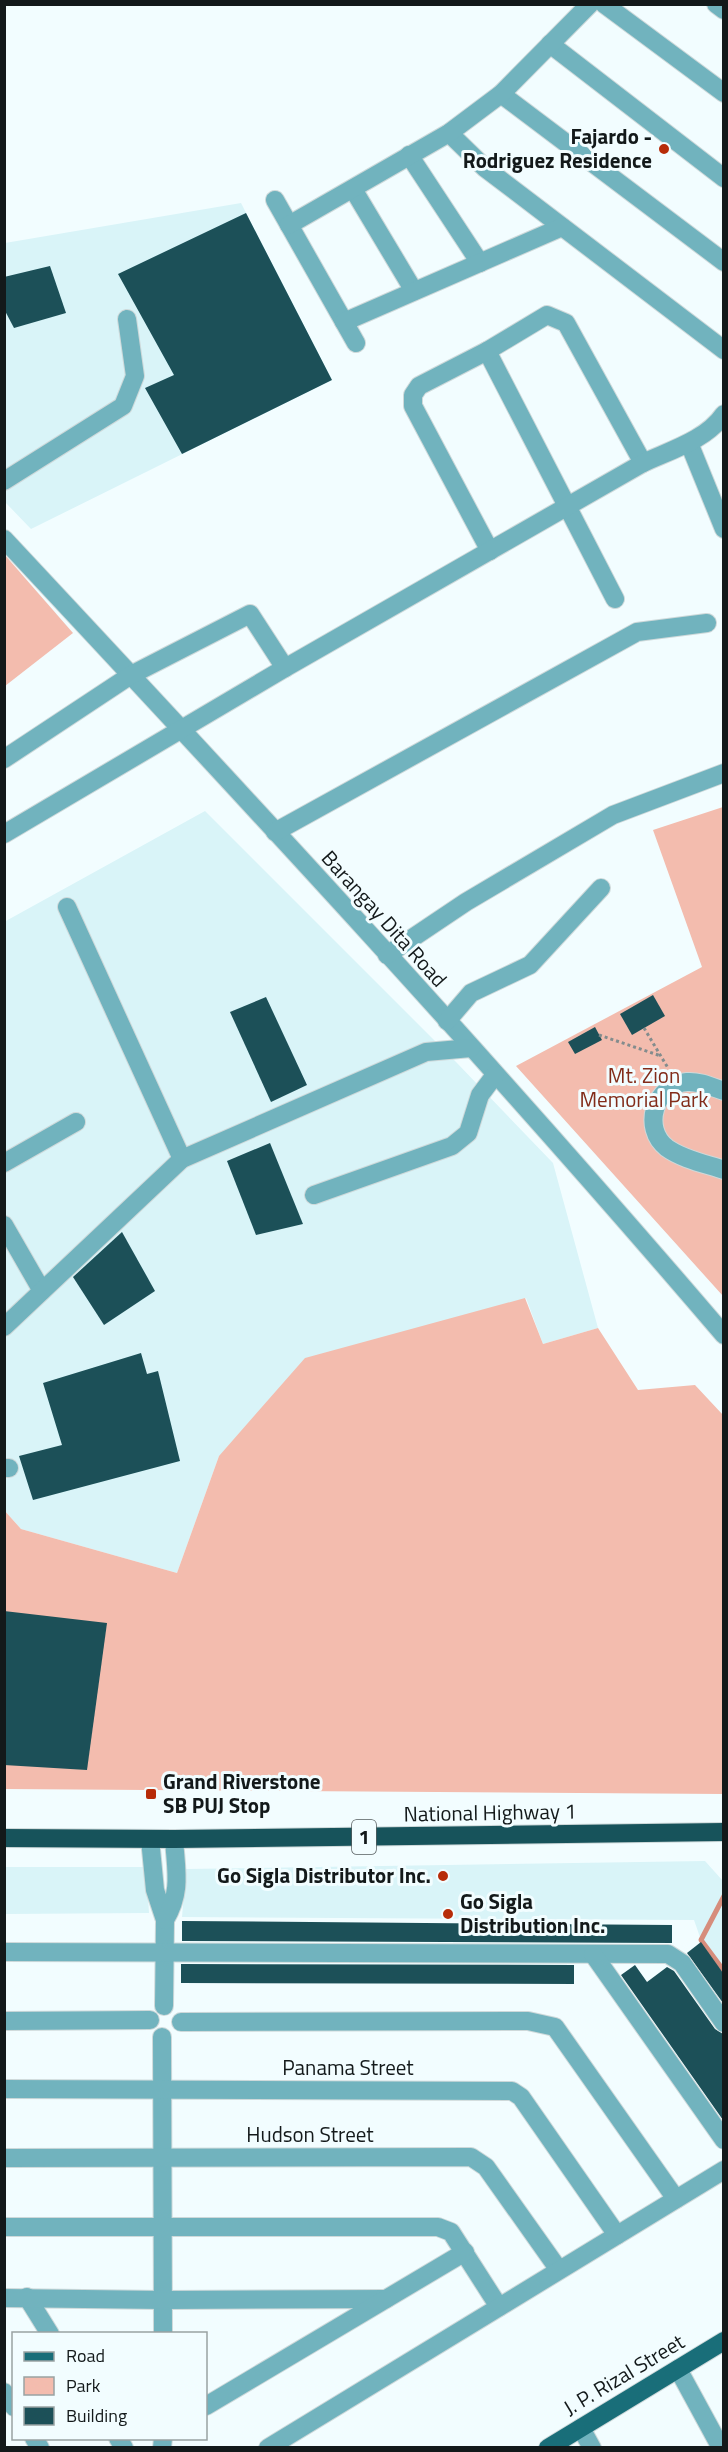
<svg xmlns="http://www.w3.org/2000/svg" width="728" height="2452" font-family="'Titillium Web',sans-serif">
<rect width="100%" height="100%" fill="#f2fdff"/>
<g fill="#d9f4f8">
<path d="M 241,203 L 332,380 L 31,529 L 5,502 L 5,243 Z"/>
<path d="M 205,811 L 457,1063 L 553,1163 L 598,1328 L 543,1344 L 526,1298 L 219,1456 L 177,1573 L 21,1529 L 4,1510 L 4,922 Z"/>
<path d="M 705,1861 L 723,1881 L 723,1971 L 701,1940 L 694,1920 L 182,1917 L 186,1869 Z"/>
<path d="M 4,1867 L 146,1867 L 149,1913 L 5,1914 Z"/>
</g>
<g fill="#f3bcae">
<path d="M 4,554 L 73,633 L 5,686 L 4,686 Z"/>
<path d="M 723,807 L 723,1296 L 516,1066 L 702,967 L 653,830 Z"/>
<path d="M 525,1298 L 543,1344 L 598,1328 L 638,1390 L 695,1385 L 723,1415 L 723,1794 L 5,1789 L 4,1510 L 21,1529 L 177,1573 L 219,1456 L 305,1358 Z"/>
</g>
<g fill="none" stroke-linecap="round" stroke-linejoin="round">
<path stroke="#d68d7c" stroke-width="5" d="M 724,1896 L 701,1940 L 724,1971"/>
</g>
<g fill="#1c5058">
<path d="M 246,213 L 332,380 L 182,454 L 145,388 L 174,375 L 118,274 Z"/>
<path d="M 50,266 L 66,313 L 14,328 L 4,309 L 4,277 Z"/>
<path d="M 653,995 L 665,1016 L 632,1035 L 620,1014 Z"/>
<path d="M 266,997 L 307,1085 L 271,1102 L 230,1012 Z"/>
<path d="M 595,1027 L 602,1040 L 575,1054 L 568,1042 Z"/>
<path d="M 270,1143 L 303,1224 L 256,1235 L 227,1161 Z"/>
<path d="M 122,1232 L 155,1291 L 104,1325 L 73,1277 Z"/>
<path d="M 141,1353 L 147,1374 L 158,1371 L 180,1461 L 33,1500 L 19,1456 L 62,1445 L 43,1383 Z"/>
<path d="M 4,1611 L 107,1623 L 87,1770 L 4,1765 Z"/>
<path d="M 182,1921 L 672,1925 L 672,1943 L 182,1941 Z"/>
<path d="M 701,1942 L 723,1973 L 723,2003 L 687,1953 Z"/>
<path d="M 181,1964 L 574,1965 L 574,1984 L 181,1983 Z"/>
<path d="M 635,1965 L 647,1982 L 667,1967 L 674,1971 L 715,2029 L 723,2034 L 723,2120 L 621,1975 Z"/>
</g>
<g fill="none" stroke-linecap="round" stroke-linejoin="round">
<g stroke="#ced9da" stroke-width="20">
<g id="minor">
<path d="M 604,4 L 724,93"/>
<path d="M 716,4 L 724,10"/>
<path d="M 550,44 L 724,178"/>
<path d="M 501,94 L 724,262"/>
<path d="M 449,133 L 485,168 L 724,350"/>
<path d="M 409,155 L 480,263"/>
<path d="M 353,189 L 414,291"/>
<path d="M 275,200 L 356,343"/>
<path d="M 289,225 L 449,133 L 501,94 L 590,4"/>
<path d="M 344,322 L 562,227"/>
<path d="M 487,351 L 615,599"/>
<path d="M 689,443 L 724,529"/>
<path d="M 4,481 L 123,406 L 135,376 L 127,319"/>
<path d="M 4,539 C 248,800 492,1063 724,1335"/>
<path d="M 490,551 L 413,406 L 413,395 L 419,386 L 487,351 L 547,315 L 566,323 L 643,463"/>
<path d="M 4,759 L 131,675 L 250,614 L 285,668"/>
<path d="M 275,832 L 637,632 L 707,623"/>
<path d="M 4,834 L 285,668 L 643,463 C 671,450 706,440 724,414"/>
<path d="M 67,907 L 182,1159"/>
<path d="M 387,955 L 466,902 L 613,815 L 724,773"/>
<path d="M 447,1021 L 471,993 L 530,965 L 601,888"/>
<path d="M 724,1091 C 712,1087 699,1081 687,1082 C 655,1084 641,1128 667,1148 C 682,1159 706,1164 724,1170"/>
<path d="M 4,1163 L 76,1122"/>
<path d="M 314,1195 L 452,1146 L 468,1133 L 480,1095 L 495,1075"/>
<path d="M 4,1225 L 42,1291"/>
<path d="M 4,1327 L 182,1159 L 426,1052 L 471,1048"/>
<path d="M 4,1468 L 9,1468"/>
<path d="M 150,1839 L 155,1890 L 165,1920 L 164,2006"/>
<path d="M 165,1920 C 182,1891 176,1871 174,1839"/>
<path d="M 4,1952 L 668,1954 L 682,1963 L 724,2023"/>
<path d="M 593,1954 L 724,2140"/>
<path d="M 4,2021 L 150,2020"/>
<path d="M 181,2022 L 528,2021 L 555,2027 L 676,2199"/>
<path d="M 162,2037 L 163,2334"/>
<path d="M 4,2089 L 512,2091 L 521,2097 L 617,2235"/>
<path d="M 4,2158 L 471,2157 L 486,2167 L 559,2270"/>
<path d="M 4,2227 L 438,2227 L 451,2232 L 499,2307"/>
<path d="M 27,2297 L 50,2334"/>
<path d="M 4,2298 L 163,2300 L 386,2299"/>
<path d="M 678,2369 L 721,2448"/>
<path d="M 4,2392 L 14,2407"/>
<path d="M 206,2406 L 465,2252"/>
<path d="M 581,2428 L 592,2448"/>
<path d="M 34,2438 L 40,2448"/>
<path d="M 118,2438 L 124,2448"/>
<path d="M 162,2448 L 163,2438"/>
<path d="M 268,2448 L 724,2170"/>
</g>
</g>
<g stroke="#ced9da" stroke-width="20">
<path id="major" d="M 548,2448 L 724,2341"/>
</g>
<g stroke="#ced9da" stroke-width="20">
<path id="highway" d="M 4,1838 L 174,1839 L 724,1832"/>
</g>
<g stroke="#838c8d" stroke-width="3" stroke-dasharray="3 3" stroke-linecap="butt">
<path d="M 644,1028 L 668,1068"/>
<path d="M 599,1035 L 661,1056"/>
</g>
<use href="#minor" stroke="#71b3be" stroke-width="18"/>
<use href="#major" stroke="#196e79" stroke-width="18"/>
<use href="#highway" stroke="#17535b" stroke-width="18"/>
</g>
<g fill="#b72c09" stroke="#f2fdff" stroke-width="2">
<circle cx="664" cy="149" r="6"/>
<rect x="145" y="1788" width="12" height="12" rx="3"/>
<circle cx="443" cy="1876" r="6"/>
<circle cx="448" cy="1914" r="6"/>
</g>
<g text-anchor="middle" stroke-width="6" stroke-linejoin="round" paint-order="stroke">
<rect fill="#f2fdff" stroke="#565d5f" stroke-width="1.5" x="352" y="1820" width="24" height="34" rx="4.5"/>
<g font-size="20" font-weight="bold" fill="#13191a">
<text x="364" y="1844">1</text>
</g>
<g font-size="21" font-weight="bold" fill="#13191a" stroke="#f2fdff" text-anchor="end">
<text x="652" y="144">Fajardo -<tspan x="652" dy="24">Rodriguez Residence</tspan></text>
<text x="163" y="1789" text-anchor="start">Grand Riverstone<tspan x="163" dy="24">SB PUJ Stop</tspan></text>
<text x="431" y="1883">Go Sigla Distributor Inc.</text>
<text x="460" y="1909" text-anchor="start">Go Sigla<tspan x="460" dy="24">Distribution Inc.</tspan></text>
</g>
<g font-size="21" fill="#13191a" stroke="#f2fdff">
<text transform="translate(384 919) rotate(48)" y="7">Barangay Dita Road</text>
<text transform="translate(490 1813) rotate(-1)" y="7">National Highway 1</text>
<text x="348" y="2075">Panama Street</text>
<text x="310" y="2142">Hudson Street</text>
<text transform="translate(624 2375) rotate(-31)" y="7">J. P. Rizal Street</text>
</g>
<g font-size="21" fill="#822c1a" stroke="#f2fdff">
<text x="644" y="1083">Mt. Zion<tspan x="644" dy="24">Memorial Park</tspan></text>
</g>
</g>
<rect width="728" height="2452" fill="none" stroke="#13191a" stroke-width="12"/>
<rect x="12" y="2332" width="195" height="108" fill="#f2fdff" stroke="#99a2a3" stroke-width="1.5"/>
<rect x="24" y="2352" width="30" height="9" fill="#196e79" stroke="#99a2a3" stroke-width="1.5"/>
<text x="66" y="2362" font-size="18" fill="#13191a">Road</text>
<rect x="24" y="2377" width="30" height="18" fill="#f3bcae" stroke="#99a2a3" stroke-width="1.5"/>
<text x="66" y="2392" font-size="18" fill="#13191a">Park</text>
<rect x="24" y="2407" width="30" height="18" fill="#1c5058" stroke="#99a2a3" stroke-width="1.5"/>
<text x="66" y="2422" font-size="18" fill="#13191a">Building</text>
</svg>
